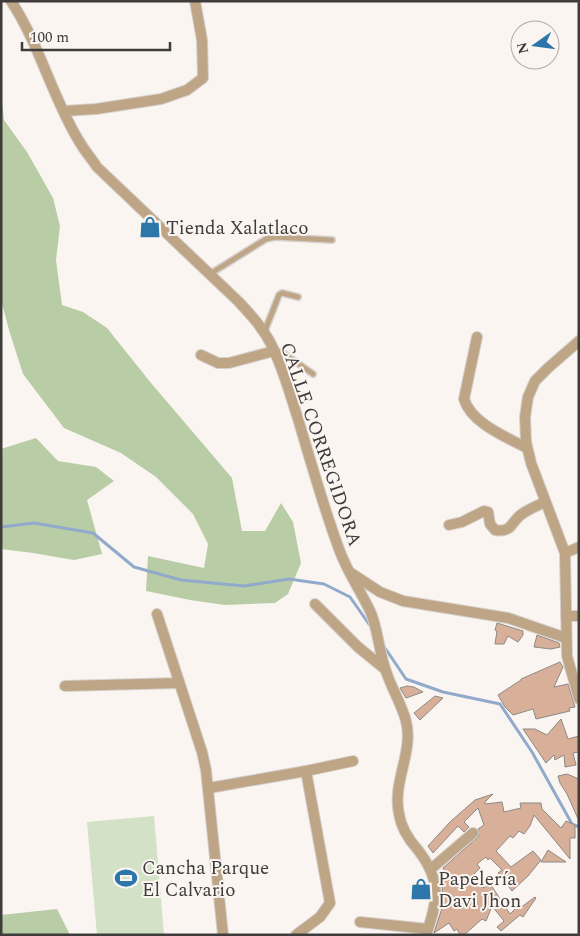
<svg xmlns="http://www.w3.org/2000/svg" width="580" height="936" font-family="Spectral,serif">
<rect width="100%" height="100%" fill="#faf5f1"/>
<path fill="#d3e1c6" d="M 154,816 L 164,935 L 97,935 L 87,822 Z"/>
<g fill="#b8cca5">
<path d="M 1,91 L 4,120 L 27,152 L 53,198 L 60,226 L 56,260 L 62,305 L 83,312 L 107,328 L 151,383 L 232,478 L 242,531 L 265,531 L 281,503 L 293,522 L 301,563 L 288,594 L 275,603 L 225,605 L 190,600 L 146,591 L 148,556 L 204,568 L 208,544 L 193,514 L 156,477 L 121,453 L 64,428 L 23,374 L 9,330 L 1,300 Z"/>
<path d="M 36,438 L 58,461 L 96,467 L 114,481 L 87,500 L 102,554 L 74,560 L 33,553 L 1,549 L 1,449 Z"/>
<path d="M 57,909 L 70,935 L 1,935 L 1,915 Z"/>
</g>
<g fill="none" stroke-linecap="round" stroke-linejoin="round">
<g stroke="#91aacc" stroke-width="3">
<path d="M 1,527 L 34,523 L 93,533 L 134,567 L 181,580 L 244,586 L 289,579 L 324,584 L 350,597 L 371,627"/>
<path d="M 383,645 L 406,679 L 443,692 L 500,704 L 532,752 L 572,824 L 579,827"/>
</g>
</g>
<g fill="#d8b099" stroke="#8e8986">
<path d="M 497,623 L 523,631 L 523,635 L 518,642 L 508,636 L 504,644 L 495,644 L 497,631 L 495,630 Z"/>
<path d="M 537,635 L 559,643 L 560,647 L 551,649 L 534,647 Z"/>
<path d="M 560,662 L 563,667 L 554,687 L 568,684 L 575,707 L 569,708 L 570,711 L 536,719 L 533,709 L 513,715 L 505,707 L 498,695 L 521,680 L 521,679 Z"/>
<path d="M 407,686 L 414,687 L 423,692 L 406,698 L 400,688 Z"/>
<path d="M 435,696 L 443,698 L 420,720 L 414,713 Z"/>
<path d="M 561,719 L 568,739 L 579,736 L 579,752 L 573,753 L 576,765 L 565,767 L 564,755 L 555,760 L 554,755 L 546,763 L 523,729 L 535,729 L 547,735 Z"/>
<path d="M 567,774 L 579,779 L 579,821 L 567,794 L 560,783 L 558,776 Z"/>
<path d="M 493,794 L 485,802 L 485,804 L 502,802 L 504,812 L 521,808 L 520,803 L 541,803 L 542,809 L 561,828 L 566,821 L 575,825 L 575,838 L 570,838 L 570,859 L 534,815 L 530,826 L 524,834 L 519,831 L 513,838 L 510,836 L 496,851 L 511,867 L 533,851 L 541,860 L 528,876 L 512,891 L 498,873 L 502,870 L 490,858 L 488,860 L 486,857 L 477,864 L 480,868 L 471,877 L 484,888 L 489,882 L 510,914 L 518,906 L 520,908 L 535,897 L 536,898 L 523,917 L 520,915 L 501,931 L 497,927 L 504,921 L 492,906 L 486,921 L 482,919 L 464,935 L 460,935 L 457,929 L 454,931 L 449,923 L 434,933 L 443,905 L 442,884 L 447,876 L 443,868 L 479,836 L 478,829 L 484,825 L 478,808 L 464,822 L 469,827 L 464,832 L 458,826 L 433,853 L 428,846 L 450,822 L 475,800 Z"/>
<path d="M 548,850 L 566,862 L 541,862 Z"/>
</g>
<g fill="none" stroke-linecap="round" stroke-linejoin="round">
<g stroke="#d5d0cd" stroke-width="8">
<g id="lane">
<path d="M 210,274 L 266,239 L 275,237 L 332,240"/>
<path d="M 264,333 L 279,295 L 282,293 L 298,297"/>
<path d="M 274,351 L 282,352 L 313,374"/>
</g>
</g>
<g stroke="#d5d0cd" stroke-width="12">
<g id="street">
<path d="M 11,1 C 40,45 52,97 79,141 C 84,150 91,158 97,167 L 239,302 C 251,315 263,328 271,344 C 283,368 290,394 298,419 C 311,462 323,506 339,549 C 347,572 361,591 371,613 C 378,631 379,650 385,668 C 390,686 401,702 406,721 C 414,752 392,782 399,814 C 401,828 409,840 418,850 C 442,881 438,900 426,935"/>
<path d="M 64,111 L 96,109 L 161,99 L 187,90 L 203,78 L 202,40 L 195,1"/>
<path d="M 477,337 L 464,399 C 471,423 506,437 527,448"/>
<path d="M 579,341 L 548,368 L 535,381 L 528,397 L 525,417 L 526,442 L 531,463 L 565,553 L 567,656 L 579,699"/>
<path d="M 201,355 L 218,363 L 229,363 L 274,351"/>
<path d="M 449,525 L 462,522 L 484,511 L 488,512 L 490,524 L 495,530 C 513,533 511,521 522,514 C 529,509 537,506 545,502"/>
<path d="M 565,553 L 579,547"/>
<path d="M 351,573 L 380,592 L 403,601 L 508,618 L 566,638"/>
<path d="M 315,604 L 358,647 L 385,669"/>
<path d="M 157,614 L 202,752 L 206,770 L 223,935"/>
<path d="M 566,616 L 579,616"/>
<path d="M 65,686 L 179,683"/>
<path d="M 209,788 L 306,771 L 353,761"/>
<path d="M 431,869 L 473,833"/>
<path d="M 360,922 L 428,929"/>
<path d="M 296,935 L 320,917 L 330,903 L 306,771"/>
</g>
</g>
<use href="#lane" stroke="#bea585" stroke-width="5"/>
<use href="#street" stroke="#bea585" stroke-width="10"/>
</g>
<defs>
<g id="shop-bare" transform="scale(1.725)"><path d="M-5-2.5h2.3a2.7 3.5 0 0 1 5.4 0H5L5.5 6h-11ZM-1.5-2.5h3a1.5 2.3 0 0 0-3 0Z" fill="#2c76a9" stroke="#faf5f1" stroke-width="2.5" paint-order="stroke"/></g>
<g id="stadium-bare" transform="scale(1.725)"><path d="M0-5a6.5 5 0 1 0 0 10a6.5 5 0 1 0 0-10ZM-3.5-1.8h7v3.6h-7Z" fill="#2c76a9" stroke="#faf5f1" stroke-width="2.5" paint-order="stroke"/></g>
</defs>
<g fill-rule="evenodd">
<use href="#shop-bare" x="150" y="227"/>
<use href="#stadium-bare" x="126" y="878"/>
<use href="#shop-bare" x="421" y="889"/>
</g>
<g text-anchor="middle" stroke-width="4" stroke-linejoin="round" paint-order="stroke">
<g font-size="19" fill="#3f3d3b" stroke="#faf5f1" text-anchor="start">
<text x="166" y="234">Tienda Xalatlaco</text>
<text x="142" y="874">Cancha Parque<tspan x="142" dy="22">El Calvario</tspan></text>
<text x="438" y="885">Papelería<tspan x="438" dy="22">Davi Jhon</tspan></text>
</g>
<g font-size="19" fill="#3f3d3b" stroke="#faf5f1">
<text transform="translate(322 444) rotate(71)" y="7">CALLE CORREGIDORA</text>
</g>
</g>
<rect width="580" height="936" fill="none" stroke="#3f3d3b" stroke-width="5"/>
<g transform="translate(535 45) rotate(256)"><circle r="24" fill="#faf5f1" stroke="#afaba8"/>
<path d="M0-4L9 19L0 12L-9 19Z" fill="#2c76a9"/>
<text y="-8" font-size="14" font-weight="bold" text-anchor="middle" fill="#3f3d3b">N</text>
</g>
<path d="M22 42v8h148v-8" fill="none" stroke="#3f3d3b" stroke-width="2.5"/>
<text x="30" y="42" font-size="15" fill="#3f3d3b" stroke="#faf5f1" stroke-width="4" paint-order="stroke">100 m</text>
</svg>
